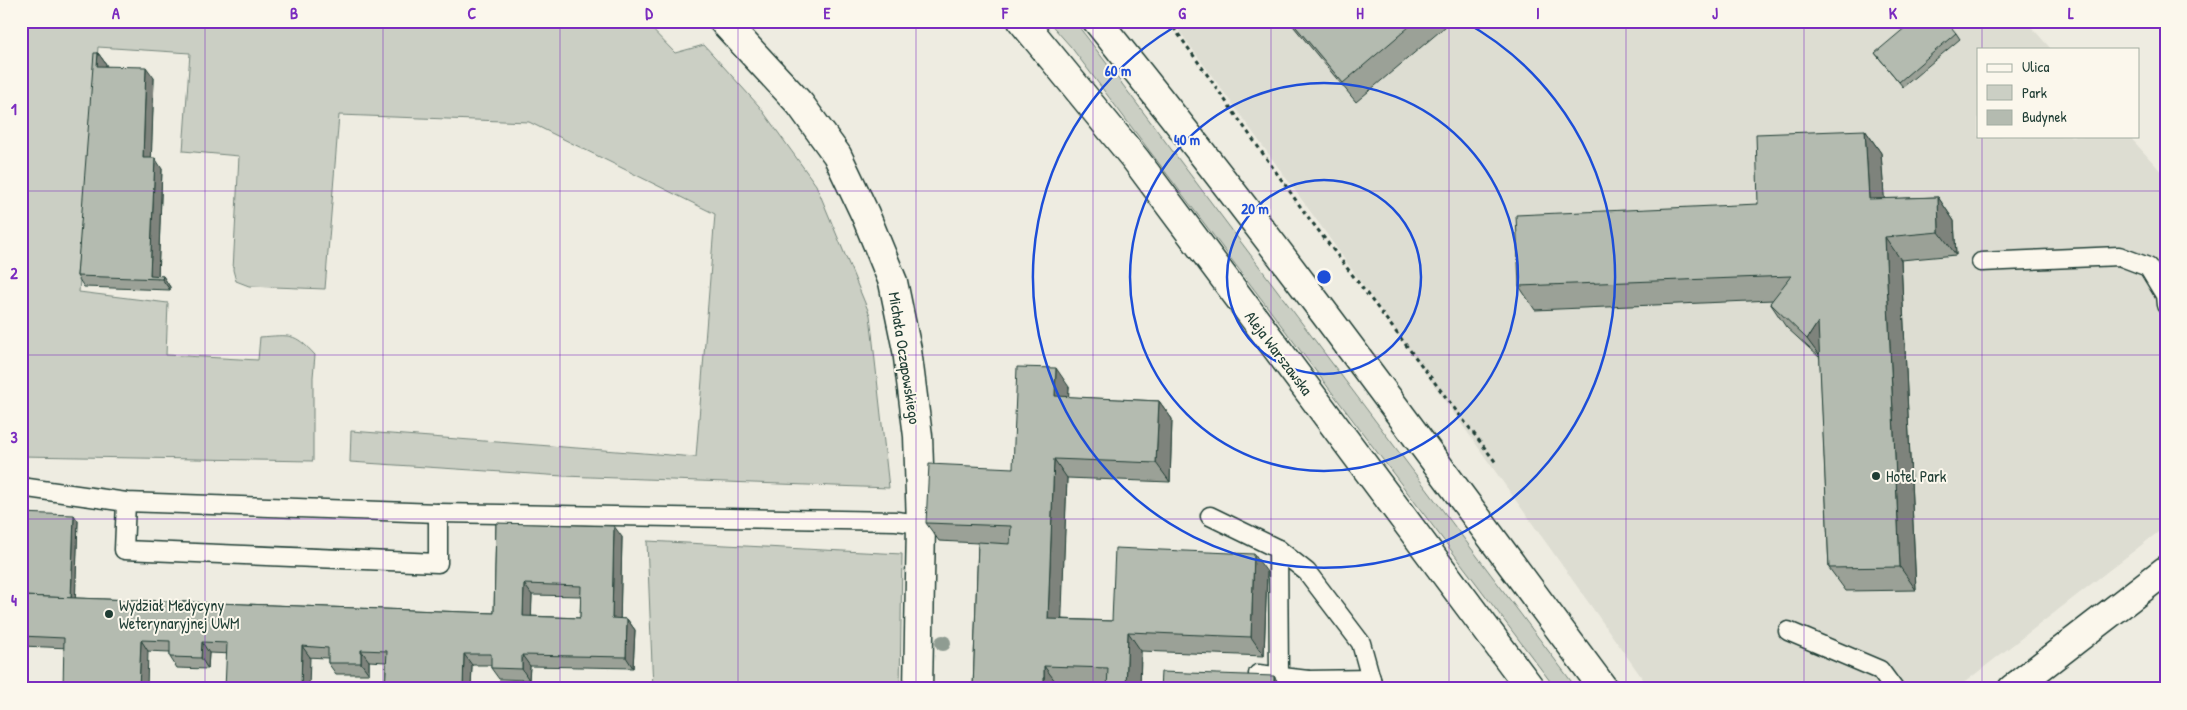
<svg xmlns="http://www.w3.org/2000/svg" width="2187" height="710" font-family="'Patrick Hand',sans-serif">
<rect width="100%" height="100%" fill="#eeece1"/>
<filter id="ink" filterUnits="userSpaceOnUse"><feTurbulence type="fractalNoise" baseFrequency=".02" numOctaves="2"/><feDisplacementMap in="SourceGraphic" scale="10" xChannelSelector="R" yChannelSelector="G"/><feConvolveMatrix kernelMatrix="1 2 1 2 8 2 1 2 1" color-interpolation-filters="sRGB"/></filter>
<g filter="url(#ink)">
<path fill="#ddddd2" d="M 1172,21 L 2026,21 L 2051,49 L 1978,49 L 1978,136 L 2129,136 L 2166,177 L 2166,526 L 1956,689 L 1650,689 L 1318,222 Z"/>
<g fill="#cbcfc4" stroke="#75867c">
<path d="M 21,21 L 644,21 L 675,53 L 704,45 L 759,106 L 816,185 L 870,315 L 889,488 L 563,476 L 350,462 L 351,431 L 696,457 L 715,214 L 529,122 L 339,115 L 325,289 L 249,286 L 236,281 L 233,270 L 239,156 L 183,151 L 190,53 L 98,47 L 79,292 L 168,303 L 166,355 L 258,360 L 260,337 C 290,335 294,332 315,355 L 313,377 L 313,461 L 21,456 Z"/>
<path d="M 1048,21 L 1074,21 L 1086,36 L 1577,689 L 1556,689 L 1071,47 Z"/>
<path d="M 647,541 L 902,554 L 900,689 L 653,689 Z"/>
</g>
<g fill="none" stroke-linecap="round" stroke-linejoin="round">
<g stroke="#1f3d34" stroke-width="21">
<g id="service">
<path d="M 1981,262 L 2119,256 L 2148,267 L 2165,295 L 2166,305"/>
<path d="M 21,487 L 126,502 L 438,513 L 896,521 L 921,524"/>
<path d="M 126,502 L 124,550 L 438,563 L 438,513"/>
<path d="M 1210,516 L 1278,549 L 1279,677"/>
<path d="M 1278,549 L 1307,572 L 1361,643 L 1371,679"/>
<path d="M 1788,631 L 1880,670 L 1894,689"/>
<path d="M 1258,674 L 1308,680"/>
<path d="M 1308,689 L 1308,680 L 1371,679 L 1374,689"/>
</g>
</g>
<g stroke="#1f3d34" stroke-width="31">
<g id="minor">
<path d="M 723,21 L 800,104 L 837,155 L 865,214 L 893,282 L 907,350 L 918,436 L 921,524 L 918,689"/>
<path d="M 2012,689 L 2166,570"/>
</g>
</g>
<g stroke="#1f3d34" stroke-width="31">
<g id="secondary">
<path d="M 1022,21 L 1136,160 L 1531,689"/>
<path d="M 1097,21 C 1273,238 1437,465 1604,689"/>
</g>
</g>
<path stroke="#1f3d34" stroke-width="3" stroke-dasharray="4 4" stroke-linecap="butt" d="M 1169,21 L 1305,213 L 1497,464"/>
<use href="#service" stroke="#fbf7ec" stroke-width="18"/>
<use href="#minor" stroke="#fbf7ec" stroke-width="28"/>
<use href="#secondary" stroke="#fbf7ec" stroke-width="28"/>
</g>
<circle fill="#8f9c92" cx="943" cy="643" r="8"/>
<g fill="#9ba197" stroke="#1f3d34" fill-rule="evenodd">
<path d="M 1289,21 L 1452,21 L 1356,102 Z"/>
<path d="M 1956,33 L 1960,39 L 1903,87 L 1875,53 Z"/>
<path d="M 98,53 L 106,64 L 106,66 L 154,78 L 151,158 L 162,169 L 158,276 L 163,276 L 170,287 L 170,290 L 84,287 L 77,276 Z"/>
<path d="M 1865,130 L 1881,153 L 1884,199 L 1938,197 L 1954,221 L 1956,255 L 1901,260 L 1916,590 L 1846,591 L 1829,568 L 1820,358 L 1786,327 L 1770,303 L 1773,300 L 1535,310 L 1519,286 L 1758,204 Z"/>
<path d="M 1069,387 L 1068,397 L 1159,401 L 1172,419 L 1170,482 L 1067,478 L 1061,619 L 1112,621 L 1267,572 L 1264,656 L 1141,651 L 1140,689 L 1107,689 L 1107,686 L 1058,685 L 1057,689 L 973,689 L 978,543 L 939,541 L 926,523 L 1013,468 Z"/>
<path d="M 21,513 L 78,521 L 75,598 L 494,613 L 496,523 L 622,537 L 620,619 L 627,619 L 635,630 L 633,668 L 530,666 L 529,680 L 499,679 L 491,668 L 491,665 L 472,665 L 471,689 L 385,689 L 386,662 L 369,661 L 369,674 L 336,674 L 328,663 L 328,658 L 209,653 L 208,669 L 177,668 L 170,657 L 170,652 L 21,646 ZM 532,595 L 581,596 L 580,618 L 531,616 Z"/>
</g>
<g fill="#7e837b" stroke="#1f3d34">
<path d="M 98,53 L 106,64 L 105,77 L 97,66 Z"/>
<path d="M 146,67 L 154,78 L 151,169 L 143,158 Z"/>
<path d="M 1865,130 L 1881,153 L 1886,222 L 1869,199 Z"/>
<path d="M 155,158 L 162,169 L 158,279 L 150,275 Z"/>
<path d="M 1938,197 L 1954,221 L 1956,255 L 1939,232 Z"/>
<path d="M 1885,237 L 1901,260 L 1916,590 L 1900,567 Z"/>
<path d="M 163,276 L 170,287 L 170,290 L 162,279 Z"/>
<path d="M 1818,322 L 1824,362 L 1807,339 Z"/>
<path d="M 1056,368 L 1069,387 L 1068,415 L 1055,396 Z"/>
<path d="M 1159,401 L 1172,419 L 1170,482 L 1156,463 Z"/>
<path d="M 1054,459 L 1067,478 L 1061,637 L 1048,619 Z"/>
<path d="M 74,515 L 78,521 L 75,609 L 71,603 Z"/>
<path d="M 614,526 L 622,537 L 620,629 L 612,618 Z"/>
<path d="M 1254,554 L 1267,572 L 1264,656 L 1251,637 Z"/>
<path d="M 524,584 L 532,595 L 531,627 L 523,616 Z"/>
<path d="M 627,619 L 635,630 L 633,668 L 626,657 Z"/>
<path d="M 1128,632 L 1141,651 L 1140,689 L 1126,689 Z"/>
<path d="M 141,640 L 148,651 L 147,689 L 139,689 Z"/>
<path d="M 202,642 L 209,653 L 208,669 L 201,658 Z"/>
<path d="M 302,646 L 310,657 L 309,689 L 301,689 Z"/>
<path d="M 361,650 L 369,661 L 369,674 L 361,663 Z"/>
<path d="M 464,654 L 472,665 L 471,689 L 463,689 Z"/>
<path d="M 522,655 L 530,666 L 529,680 L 522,669 Z"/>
<path d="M 1044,666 L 1058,685 L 1057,689 L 1044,689 Z"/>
<path d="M 1274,676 L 1283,689 L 1274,689 Z"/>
</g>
<g fill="#b4bbb0" stroke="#1f3d34" fill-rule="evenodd">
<path d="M 1291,21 L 1416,21 L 1343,83 Z"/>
<path d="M 1913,21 L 1946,21 L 1956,33 L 1899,82 L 1875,53 Z"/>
<path d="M 94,53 L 98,53 L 97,66 L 146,67 L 143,158 L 155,158 L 150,275 L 163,276 L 162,279 L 77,276 Z"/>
<path d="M 1865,130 L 1869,199 L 1938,197 L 1939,232 L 1885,237 L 1900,567 L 1829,568 L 1818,322 L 1807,339 L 1770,303 L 1791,276 L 1519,286 L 1516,215 L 1758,204 L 1756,134 Z"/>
<path d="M 1017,367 L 1056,368 L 1055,396 L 1159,401 L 1156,463 L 1054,459 L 1048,619 L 1112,621 L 1115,548 L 1254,554 L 1251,637 L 1128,632 L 1126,689 L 1107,689 L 1108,668 L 1044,666 L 1044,689 L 973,689 L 978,542 L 1010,544 L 1011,526 L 926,523 L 929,464 L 1013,468 Z"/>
<path d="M 21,513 L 74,515 L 71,598 L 21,596 Z"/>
<path d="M 496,523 L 614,526 L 612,618 L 627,619 L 626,657 L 522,655 L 522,669 L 491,668 L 491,654 L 464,654 L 463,689 L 385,689 L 387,651 L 361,650 L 361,663 L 328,663 L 328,648 L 302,646 L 301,689 L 225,689 L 227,643 L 202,642 L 201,658 L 170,657 L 170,641 L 141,640 L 139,689 L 63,689 L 64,638 L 21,636 L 21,596 L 494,613 ZM 524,584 L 581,586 L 580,618 L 523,616 Z"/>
<path d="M 1161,672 L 1274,676 L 1274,689 L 1160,689 Z"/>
</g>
</g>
<path fill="none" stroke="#7b2cbf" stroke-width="1" stroke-opacity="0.55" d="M 205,21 L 205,689M 383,21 L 383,689M 560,21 L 560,689M 738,21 L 738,689M 916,21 L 916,689M 1093,21 L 1093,689M 1271,21 L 1271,689M 1449,21 L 1449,689M 1626,21 L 1626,689M 1804,21 L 1804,689M 1982,21 L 1982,49M 1982,136 L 1982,689M 21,191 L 2166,191M 21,355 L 2166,355M 21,519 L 2166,519"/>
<g fill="none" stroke="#1d4ed8" stroke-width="2.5">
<circle cx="1324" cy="277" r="97"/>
<circle cx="1324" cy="277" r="194"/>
<path d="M1463 21A291 291 0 1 1 1185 21"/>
</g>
<g fill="#1f3d34" stroke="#fbf7ec" stroke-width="2">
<circle cx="1876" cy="476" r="5"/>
<circle cx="109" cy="614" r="5"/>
</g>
<g text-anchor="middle" stroke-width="4" stroke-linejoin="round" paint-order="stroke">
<g font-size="16" fill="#1f3d34" stroke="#fbf7ec">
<text transform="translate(1279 353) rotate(53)" y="6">Aleja Warszawska</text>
<text transform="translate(905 358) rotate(81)" y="6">Michała Oczapowskiego</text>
</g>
<g font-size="16" fill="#1f3d34" stroke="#fbf7ec" text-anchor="start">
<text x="1886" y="482">Hotel Park</text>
<text x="119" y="611">Wydział Medycyny<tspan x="119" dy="18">Weterynaryjnej UWM</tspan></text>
</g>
</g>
<circle cx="1324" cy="277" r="8" fill="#1d4ed8" stroke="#fbf7ec" stroke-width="2.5"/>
<g font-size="15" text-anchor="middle" font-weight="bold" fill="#1d4ed8" stroke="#fbf7ec" stroke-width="4" stroke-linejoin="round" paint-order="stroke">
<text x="1118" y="76">60 m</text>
<text x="1187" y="145">40 m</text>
<text x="1255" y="214">20 m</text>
</g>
<rect width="2187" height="710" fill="none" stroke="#fbf7ec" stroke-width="55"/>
<rect x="1977" y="48" width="162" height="90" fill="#fbf7ec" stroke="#a3ada2"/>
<rect x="1987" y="64" width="25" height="8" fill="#fbf7ec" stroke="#a3ada2"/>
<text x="2022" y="72" font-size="15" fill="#1f3d34">Ulica</text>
<rect x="1987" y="85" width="25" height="15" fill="#cbcfc4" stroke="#a3ada2"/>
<text x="2022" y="98" font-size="15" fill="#1f3d34">Park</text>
<rect x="1987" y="110" width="25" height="15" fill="#b4bbb0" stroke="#a3ada2"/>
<text x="2022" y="122" font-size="15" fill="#1f3d34">Budynek</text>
<rect x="28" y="28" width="2132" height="654" fill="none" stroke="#7b2cbf" stroke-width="2"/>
<g font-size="16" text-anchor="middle" font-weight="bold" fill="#7b2cbf">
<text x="116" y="19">A</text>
<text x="294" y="19">B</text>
<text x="472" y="19">C</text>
<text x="649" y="19">D</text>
<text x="827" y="19">E</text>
<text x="1005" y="19">F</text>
<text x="1182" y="19">G</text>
<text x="1360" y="19">H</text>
<text x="1538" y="19">I</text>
<text x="1715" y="19">J</text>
<text x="1893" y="19">K</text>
<text x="2071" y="19">L</text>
<text x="14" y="115">1</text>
<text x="14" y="279">2</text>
<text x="14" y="443">3</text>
<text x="14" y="606">4</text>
</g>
</svg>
